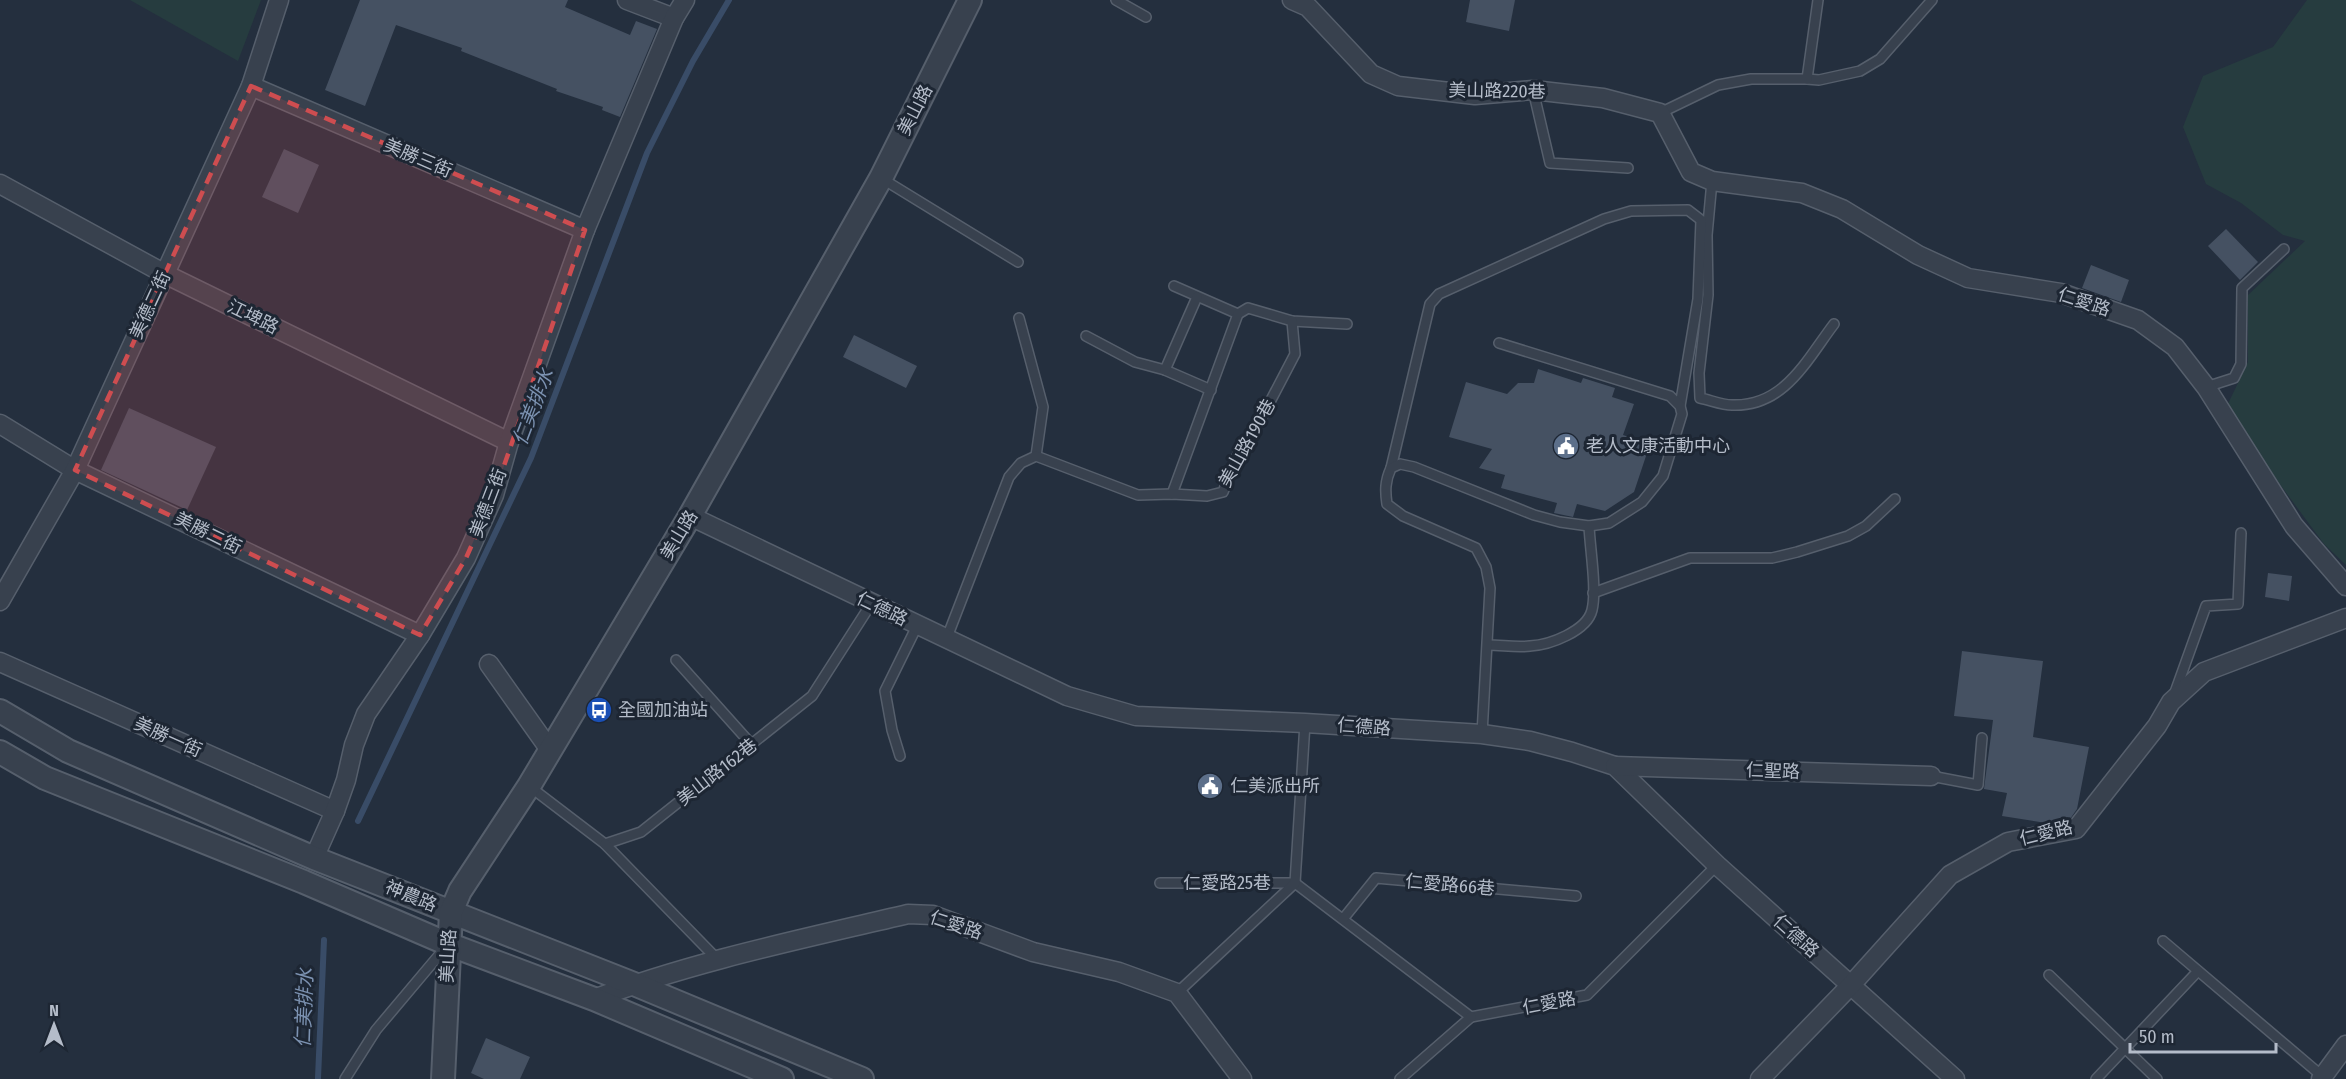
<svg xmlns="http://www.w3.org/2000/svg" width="2346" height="1079" font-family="'Fira Sans Condensed','Noto Sans TC',sans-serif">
<rect width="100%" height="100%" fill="#242f3e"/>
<g fill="#263c3f">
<path d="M 130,0 L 261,0 L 238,61 Z"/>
<path d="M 2307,0 L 2346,0 L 2346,565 L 2324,544 L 2225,410 L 2248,362 L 2248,295 L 2305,241 L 2283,235 L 2241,203 L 2206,184 L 2183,127 L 2203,76 L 2273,47 Z"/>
</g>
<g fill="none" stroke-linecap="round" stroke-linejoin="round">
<g stroke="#394c67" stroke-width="6">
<path d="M 358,821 L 531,458 L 647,153 L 693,61 L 729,0"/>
<path d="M 318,1078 L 324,940"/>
</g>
</g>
<g fill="#455162">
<path d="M 360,0 L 568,0 L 565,7 L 630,35 L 636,21 L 657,29 L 620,117 L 602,110 L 603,107 L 556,91 L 557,89 L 461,51 L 462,48 L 396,25 L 365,106 L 325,90 Z"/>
<path d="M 1470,0 L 1515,0 L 1509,31 L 1466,22 Z"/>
<path d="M 284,149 L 319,165 L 298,213 L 262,197 Z"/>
<path d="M 2226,229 L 2258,262 L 2240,280 L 2208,246 Z"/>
<path d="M 2091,265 L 2129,280 L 2121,302 L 2082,288 Z"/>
<path d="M 854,335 L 917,366 L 906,388 L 843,357 Z"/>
<path d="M 1538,369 L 1581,383 L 1583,378 L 1615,388 L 1612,397 L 1634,404 L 1623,435 L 1650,444 L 1634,492 L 1605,511 L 1577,504 L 1573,517 L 1554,513 L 1557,503 L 1501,488 L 1505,475 L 1479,468 L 1492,449 L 1449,437 L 1466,382 L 1507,394 L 1518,383 L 1534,383 Z"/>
<path d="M 129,408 L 216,447 L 187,510 L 101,470 Z"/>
<path d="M 2268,573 L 2292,576 L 2289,601 L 2265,597 Z"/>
<path d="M 1962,651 L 2043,661 L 2033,737 L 2089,747 L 2077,809 L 2070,819 L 2046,823 L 2002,816 L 2007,793 L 1984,789 L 1993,720 L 1954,716 Z"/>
<path d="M 486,1038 L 530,1057 L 520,1079 L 484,1079 L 471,1073 Z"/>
</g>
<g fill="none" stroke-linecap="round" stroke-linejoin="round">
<g stroke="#565f6c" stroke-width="12">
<g id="service">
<path d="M 1116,0 L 1146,17"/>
<path d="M 1807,79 L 1819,80 L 1860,71 L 1880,59 L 1932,0"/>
<path d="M 1533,90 L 1550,163 L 1628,168"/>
<path d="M 1660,113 L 1718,85 L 1751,79 L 1807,79 L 1818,0"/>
<path d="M 881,178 L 1018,262"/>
<path d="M 1712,181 L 1707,235 L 1708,295 L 1699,373 L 1700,398 C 1710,400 1722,405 1732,405 C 1784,407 1806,361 1834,324"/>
<path d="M 1174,286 L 1238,314"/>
<path d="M 1019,318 L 1043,407 L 1036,456"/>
<path d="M 1086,336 L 1135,362 L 1165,370 L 1211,390"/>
<path d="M 1165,370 L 1197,297"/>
<path d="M 2206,387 L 2234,378 L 2241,364 L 2242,288 L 2284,249"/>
<path d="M 1391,468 L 1430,304 L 1439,294 L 1604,219 L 1631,211 L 1688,210 L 1701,220 L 1698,299 L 1680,406"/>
<path d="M 1172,494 L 1238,314 L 1248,308 L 1292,321 L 1347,324"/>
<path d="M 1593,593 L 1690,558 L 1772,558 L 1797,552 L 1848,536 L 1866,526 L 1895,499"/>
<path d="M 946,640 L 1009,477 L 1021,463 L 1036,456 L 1138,495 L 1172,494 L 1207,496 L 1223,492 L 1237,456 L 1260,421 L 1295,354 L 1292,321"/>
<path d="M 1488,645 C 1502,645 1517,648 1530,646 C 1550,645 1587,631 1592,610 C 1597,589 1590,549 1589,526"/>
<path d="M 676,660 L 752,745"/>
<path d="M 2174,695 L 2206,606 L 2238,604 L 2241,533"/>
<path d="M 1482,734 L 1490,588 L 1486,567 L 1476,548 L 1403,516 L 1387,504 C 1385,491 1385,481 1391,468 L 1400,464 L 1414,467 L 1534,515 L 1560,522 L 1589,526 L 1609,523 L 1642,502 L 1663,476 L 1682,414 L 1680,406 L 1670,396 L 1499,343"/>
<path d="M 900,756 L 892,730 L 885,691 L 917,626"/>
<path d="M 1931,776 L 1978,785 L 1982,738"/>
<path d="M 529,786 L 605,844 L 641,832 L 812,696 L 871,604"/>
<path d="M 605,844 L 718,960"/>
<path d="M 1160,883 L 1295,883 L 1471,1017 L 1587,995 L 1717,865"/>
<path d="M 1343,919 L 1376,878 L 1576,896"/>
<path d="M 2163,941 L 2322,1076"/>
<path d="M 2049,975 L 2157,1079"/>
<path d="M 1177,993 L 1295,883 L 1305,723"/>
<path d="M 345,1079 L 376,1030 L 445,948"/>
<path d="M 1400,1079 L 1471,1017"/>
<path d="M 2096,1079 L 2198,971"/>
</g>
</g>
<g stroke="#565f6c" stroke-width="21">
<g id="minor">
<path d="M 627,0 L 674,18"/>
<path d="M 1292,0 L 1308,7 L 1371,74 L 1398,86 L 1475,95 L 1533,90 L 1603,98 L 1660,113 L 1691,172 L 1712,181 L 1802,193 L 1842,209 L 1918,255 L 1968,278 L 2061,293 L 2138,320 L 2175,347 L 2206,387 L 2294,526 L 2346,586"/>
<path d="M 251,86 L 585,230"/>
<path d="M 0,184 L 165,274 L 509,442"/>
<path d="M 0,424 L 75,470 L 420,635"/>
<path d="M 690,516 L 1067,696 L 1136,716 L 1305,723 L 1482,734 L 1530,741 L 1572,752 L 1615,766 L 1717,865 L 1955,1079"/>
<path d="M 0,601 L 75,470 L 251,86 L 279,0"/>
<path d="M 0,662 L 335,811"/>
<path d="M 489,664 L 550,750"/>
<path d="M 1615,766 L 1931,776"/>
<path d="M 314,858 L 335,811 L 346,780 L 354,745 L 366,714 L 420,635 L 466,558 L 494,495 L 509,442 L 585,230 L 674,18 L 685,0"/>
<path d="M 594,999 C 695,961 803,939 908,914 L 933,915 L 1033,952 L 1119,972 L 1177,993 L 1242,1079"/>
<path d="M 1760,1079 L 1851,985 L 1950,875 L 2008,842 L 2076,829 L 2157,726 L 2171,702 L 2204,672 L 2346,618"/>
<path d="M 2321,1079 L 2346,1045"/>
</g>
</g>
<g stroke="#565f6c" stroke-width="26">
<g id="tertiary">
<path d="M 0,711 L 68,751 L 314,858 L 634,984 L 862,1079"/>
<path d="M 0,752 L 45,778 L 304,882 L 448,944 L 594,999 L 782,1079"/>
<path d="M 443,1079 L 451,912 L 460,891 L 529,786 L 690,516 L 881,178 L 970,0"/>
</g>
</g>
<use href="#service" stroke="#38414e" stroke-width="9"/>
<use href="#minor" stroke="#38414e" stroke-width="18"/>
<use href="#tertiary" stroke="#38414e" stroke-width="22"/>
</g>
<path fill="#ce4d50" fill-opacity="0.2" stroke="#ce4d50" stroke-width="4.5" stroke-dasharray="12 8" stroke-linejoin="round" d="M 251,86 L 585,230 L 494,495 L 466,558 L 420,635 L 75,470 Z"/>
<defs>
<g id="civic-disc" transform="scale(1.35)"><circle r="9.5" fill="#5c6f8a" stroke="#1d2633"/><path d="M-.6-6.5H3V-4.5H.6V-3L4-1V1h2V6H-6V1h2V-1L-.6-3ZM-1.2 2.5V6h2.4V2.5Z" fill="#fff"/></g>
<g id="bus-disc" transform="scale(1.35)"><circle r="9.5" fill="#1a4fb4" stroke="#1d2633"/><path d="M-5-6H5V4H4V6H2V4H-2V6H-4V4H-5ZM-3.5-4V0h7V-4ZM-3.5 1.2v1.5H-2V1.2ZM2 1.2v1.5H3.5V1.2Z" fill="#fff"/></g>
</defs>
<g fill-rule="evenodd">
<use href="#civic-disc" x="1566" y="446"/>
<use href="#bus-disc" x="599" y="710"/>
<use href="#civic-disc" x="1210" y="786"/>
</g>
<g text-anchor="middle" stroke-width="6" stroke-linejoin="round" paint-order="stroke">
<g font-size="18" fill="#b4bcc9" stroke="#1d2633">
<text transform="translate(1497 91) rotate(1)" y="6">美山路220巷</text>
<text transform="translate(915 110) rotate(-63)" y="6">美山路</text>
<text transform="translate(418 158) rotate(23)" y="6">美勝三街</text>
<text transform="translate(2084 302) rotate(18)" y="6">仁愛路</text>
<text transform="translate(150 305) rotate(-65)" y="6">美德二街</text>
<text transform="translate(253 317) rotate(26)" y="6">江埤路</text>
<text transform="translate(1247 443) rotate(-61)" y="6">美山路190巷</text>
<text transform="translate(488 503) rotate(-69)" y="6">美德三街</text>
<text transform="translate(208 533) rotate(26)" y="6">美勝二街</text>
<text transform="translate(679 535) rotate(-59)" y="6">美山路</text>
<text transform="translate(882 609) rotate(26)" y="6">仁德路</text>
<text transform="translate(1364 727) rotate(4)" y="6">仁德路</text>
<text transform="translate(168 737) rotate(24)" y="6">美勝一街</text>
<text transform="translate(1773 771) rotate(2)" y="6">仁聖路</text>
<text transform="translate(717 772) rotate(-38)" y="6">美山路162巷</text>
<text transform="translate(2046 833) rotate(-14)" y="6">仁愛路</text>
<text x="1227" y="889">仁愛路25巷</text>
<text transform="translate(1450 885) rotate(5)" y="6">仁愛路66巷</text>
<text transform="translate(411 896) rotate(22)" y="6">神農路</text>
<text transform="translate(956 925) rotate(18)" y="6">仁愛路</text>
<text transform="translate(1796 936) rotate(42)" y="6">仁德路</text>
<text transform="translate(448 956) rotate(-87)" y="6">美山路</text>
<text transform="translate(1549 1003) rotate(-11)" y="6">仁愛路</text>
</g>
<g font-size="18" fill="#b4bcc9" stroke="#1d2633" text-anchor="start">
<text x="1586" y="452">老人文康活動中心</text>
<text x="618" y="716">全國加油站</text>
<text x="1230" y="792">仁美派出所</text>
</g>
<g font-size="20" font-style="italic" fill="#7c92b1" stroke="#1d2633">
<text transform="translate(533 407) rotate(-69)" y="7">仁美排水</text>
<text transform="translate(304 1008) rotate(-88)" y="7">仁美排水</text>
</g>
</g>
<g transform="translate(54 1025)" stroke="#1d2633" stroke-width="4.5" paint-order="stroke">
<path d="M0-4.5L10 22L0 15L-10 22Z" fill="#b4bcc9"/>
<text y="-9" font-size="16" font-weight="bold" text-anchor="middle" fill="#b4bcc9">N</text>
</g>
<path d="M2130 1043v9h146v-9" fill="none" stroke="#b4bcc9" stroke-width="3"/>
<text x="2139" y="1043" font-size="18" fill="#b4bcc9" stroke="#1d2633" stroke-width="4.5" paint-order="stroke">50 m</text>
</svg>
